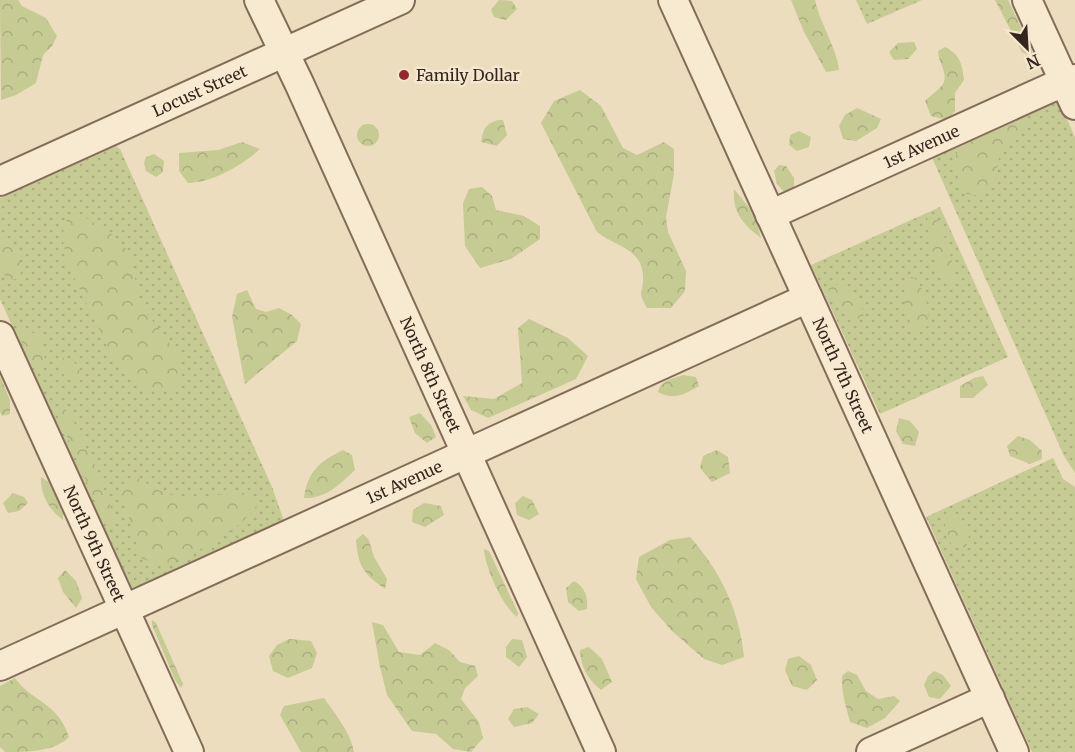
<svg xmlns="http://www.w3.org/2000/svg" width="1075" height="752" font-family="Merriweather,serif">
<defs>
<pattern id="grass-dots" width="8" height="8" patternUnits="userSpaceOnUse" patternTransform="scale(1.5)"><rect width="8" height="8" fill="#c6ca93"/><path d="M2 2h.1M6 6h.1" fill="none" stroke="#abad7e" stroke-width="1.8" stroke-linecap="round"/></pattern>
<pattern id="forest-crowns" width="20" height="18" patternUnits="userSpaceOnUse" patternTransform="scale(1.5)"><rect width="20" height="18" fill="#c6ca93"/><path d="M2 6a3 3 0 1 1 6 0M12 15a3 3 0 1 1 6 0" fill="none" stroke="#abad7e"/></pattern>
</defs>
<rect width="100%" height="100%" fill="#ecddbf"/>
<g fill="url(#grass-dots)">
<path d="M 856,0 L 922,0 L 867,24 Z"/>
<path d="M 1057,97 L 1075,137 L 1075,473 L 1064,456 L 930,153 Z"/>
<path d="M 116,146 L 120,149 L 272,487 L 284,521 L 281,524 L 137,589 L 132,588 L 127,581 L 0,299 L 0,198 Z"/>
<path d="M 940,207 L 1008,357 L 880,414 L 811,265 Z"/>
<path d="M 1053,458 L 1063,479 L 1075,487 L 1075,752 L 1032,752 L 926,517 Z"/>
</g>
<g fill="url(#forest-crowns)">
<path d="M 0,0 L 18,0 L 22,6 L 46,18 L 57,36 L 52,46 L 43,55 L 36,83 L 16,95 L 1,100 Z"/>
<path d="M 499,0 L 512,1 L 517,9 L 506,20 L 494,17 L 491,10 Z"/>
<path d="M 791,0 L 815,0 C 820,24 836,46 839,70 L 826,72 L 804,32 Z"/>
<path d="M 995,0 L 1008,0 L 1032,50 L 1033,57 L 1022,52 Z"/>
<path d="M 914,42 L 917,49 L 908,59 L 894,60 L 889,52 L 898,43 Z"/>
<path d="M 945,47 C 960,55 962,63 964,80 L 955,93 L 955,111 L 947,120 L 931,116 L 925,101 C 930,96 939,90 943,84 C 949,74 938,62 938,51 Z"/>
<path d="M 580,90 L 601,106 L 623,148 L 637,155 L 664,142 L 674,149 L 674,174 L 666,217 L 668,232 L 686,271 L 685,291 L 671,308 L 647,308 C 636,289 644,294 643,276 C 642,248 614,246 597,232 L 541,123 L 554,101 Z"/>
<path d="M 857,108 L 881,119 L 877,128 L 856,141 L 843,139 L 839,126 L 845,115 Z"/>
<path d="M 499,120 L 503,120 L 507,135 L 497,146 L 481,142 C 483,129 486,123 499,120 Z"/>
<path d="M 1016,120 L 1032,120 L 1021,134 L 1000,154 L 995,179 L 980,196 L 962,193 C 957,173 950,161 962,142 Z"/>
<circle cx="368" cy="135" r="11"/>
<path d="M 799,131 L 811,137 L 809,147 L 797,151 L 789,145 L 790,135 Z"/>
<path d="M 242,142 L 260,149 C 241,166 214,182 188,183 L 179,171 L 179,153 L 218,150 Z"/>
<path d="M 154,154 L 164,161 L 163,172 L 156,177 L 146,171 L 144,163 L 146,157 Z"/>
<path d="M 779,165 L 786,166 L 794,178 L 794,192 L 786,194 L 777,184 L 774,171 Z"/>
<path d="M 482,187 L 492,196 L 496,210 L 524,216 L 540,226 L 540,239 L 511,259 L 480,268 L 465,246 L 463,203 L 469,189 Z"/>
<path d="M 734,189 L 755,215 L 761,238 C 744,225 732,213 734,189 Z"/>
<path d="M 72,213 L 85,217 L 114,236 L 130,253 L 140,304 L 181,359 L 182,380 L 170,390 L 147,391 L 126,371 L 110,352 L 69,267 L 62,238 L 65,223 Z"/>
<path d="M 927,216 L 936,216 C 946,239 954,259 954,284 L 940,274 L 929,240 Z"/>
<path d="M 0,238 L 10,243 L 22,264 L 20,280 L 7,278 L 0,270 Z"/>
<path d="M 913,276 C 926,292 930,307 927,327 L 912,329 L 904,304 L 905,283 Z"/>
<path d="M 843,284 L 860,301 L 864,318 L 848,319 L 832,300 L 827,285 Z"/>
<path d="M 247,290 L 256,309 L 266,312 L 279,308 L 292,315 L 301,324 L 297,341 L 245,384 L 232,317 L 237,294 Z"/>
<path d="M 529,319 L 568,338 L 588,356 L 576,379 L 488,418 L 471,410 L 463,396 L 494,399 L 522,383 L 518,328 Z"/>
<path d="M 18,322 L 42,338 C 44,350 47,362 42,374 L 30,363 L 18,332 Z"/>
<path d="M 63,358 L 73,360 L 81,373 L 74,381 L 66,378 L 60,369 Z"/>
<path d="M 683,375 L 696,377 L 699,386 C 685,394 674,401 658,392 C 661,380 672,379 683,375 Z"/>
<path d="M 0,376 L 10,400 L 10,414 L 2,416 L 0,412 Z"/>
<path d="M 983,376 L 988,385 L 973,398 L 960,398 L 960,386 L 974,378 Z"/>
<path d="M 60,406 L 70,413 L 109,500 L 113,519 L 110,528 L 105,524 L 56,411 Z"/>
<path d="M 420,413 L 431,425 L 436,437 L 427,443 L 415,433 L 409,417 Z"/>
<path d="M 899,418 L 910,421 L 919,432 L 915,446 L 903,444 L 896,431 Z"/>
<path d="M 1018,436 L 1030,440 L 1042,451 L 1042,459 L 1030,464 L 1010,456 L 1007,446 Z"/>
<path d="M 343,450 L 352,455 L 355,470 C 340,484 326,499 304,498 C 308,471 319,462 343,450 Z"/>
<path d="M 717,450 L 728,457 L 730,473 L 712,482 L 700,468 L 703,456 Z"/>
<path d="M 41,477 L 49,482 L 63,513 L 63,520 C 49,510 40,494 41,477 Z"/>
<path d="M 135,478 L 142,479 L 151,487 L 182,499 L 242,492 L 259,502 C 238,534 196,553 161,566 L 141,558 L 122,495 L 124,482 Z"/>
<path d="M 13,493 L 24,497 L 28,503 L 19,511 L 8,513 L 3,503 Z"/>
<path d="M 523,496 L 532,500 L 539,514 L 529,520 L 517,515 L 515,503 Z"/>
<path d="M 424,503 L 441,506 L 444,515 L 425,527 L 412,522 L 413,510 Z"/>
<path d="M 949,513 L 958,514 L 969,535 L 966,548 L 951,544 L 945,525 Z"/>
<path d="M 363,534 L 369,540 L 374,557 L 387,579 L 385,589 C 364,574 358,567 356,540 Z"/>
<path d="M 690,537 C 721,572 739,610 744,657 L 722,665 L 704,659 L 672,631 L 651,607 L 636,579 L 639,557 L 670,540 Z"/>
<path d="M 484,549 L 489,551 L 518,613 L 517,617 C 502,606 485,567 484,549 Z"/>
<path d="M 65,570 L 76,581 L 82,598 L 76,608 L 63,592 L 58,578 Z"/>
<path d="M 574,581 C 585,587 588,597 587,609 L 579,611 L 568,602 L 566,588 Z"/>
<path d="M 152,620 L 156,623 L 183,684 L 181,688 L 175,680 L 152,625 Z"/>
<path d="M 372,622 L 383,625 L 399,652 L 420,655 L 435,643 L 449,650 L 460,662 L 475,666 L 478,676 L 465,688 L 461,699 L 479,722 L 483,738 L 471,752 L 453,749 L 436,734 L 412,731 L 387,695 L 380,667 Z"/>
<path d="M 289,639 L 311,641 L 317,653 L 312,668 L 288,678 L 273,671 L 269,656 L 277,645 Z"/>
<path d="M 512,639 L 522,640 L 527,657 L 519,667 L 506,657 L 506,647 Z"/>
<path d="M 589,647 L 602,659 L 612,682 L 601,690 C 587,679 581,667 580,650 Z"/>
<path d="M 799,656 L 811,665 L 817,680 L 807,690 L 792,686 L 785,670 L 788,659 Z"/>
<path d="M 848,671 L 857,675 L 866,691 L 878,699 L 894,696 L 900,701 L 885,718 L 867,728 L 850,722 C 846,706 841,692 842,676 Z"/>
<path d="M 934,671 L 943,675 L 951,686 L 940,699 L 929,697 L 924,685 L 928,676 Z"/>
<path d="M 15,678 C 33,703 57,701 69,737 C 54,752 26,752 5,752 L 0,747 L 0,686 Z"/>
<path d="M 324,698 C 335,714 351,733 354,752 L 301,752 L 280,715 L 284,706 Z"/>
<path d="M 527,707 L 539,714 L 532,723 L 514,727 L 508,719 L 514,709 Z"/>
</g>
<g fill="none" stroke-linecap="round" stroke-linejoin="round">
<g stroke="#846d58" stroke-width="32">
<g id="minor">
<path id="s1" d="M 259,0 L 299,83 L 601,752"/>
<path id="s2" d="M 673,0 L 1014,752"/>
<path d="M 1027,0 L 1075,105"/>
<path id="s3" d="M 0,181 L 400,0"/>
<path id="s4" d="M 770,215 L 1050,88 L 1075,79"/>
<path id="s5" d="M 0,336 L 189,752"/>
<path id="s6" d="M 0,666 L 808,298"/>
<path d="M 871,752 L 990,698"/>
</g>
</g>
<use href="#minor" stroke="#f8ead1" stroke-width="28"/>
</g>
<circle fill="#92292f" stroke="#f4e7ce" stroke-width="2" cx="404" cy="75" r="6"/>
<g text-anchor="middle" stroke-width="5" stroke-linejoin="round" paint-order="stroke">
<g font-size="16" fill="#34261c" stroke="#f4e7ce" text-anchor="start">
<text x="416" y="81">Family Dollar</text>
</g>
<g font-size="16" fill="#34261c" stroke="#f4e7ce">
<text dy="6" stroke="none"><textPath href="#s3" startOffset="219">Locust Street</textPath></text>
<text dy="6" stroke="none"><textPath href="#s4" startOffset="166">1st Avenue</textPath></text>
<text dy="6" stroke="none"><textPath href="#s1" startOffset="412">North 8th Street</textPath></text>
<text dy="6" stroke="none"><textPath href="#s2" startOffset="412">North 7th Street</textPath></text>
<text dy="6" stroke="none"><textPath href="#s6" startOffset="444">1st Avenue</textPath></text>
<text dy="6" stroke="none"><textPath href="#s5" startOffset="228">North 9th Street</textPath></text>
</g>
</g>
<g transform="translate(1027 48) rotate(156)" stroke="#f4e7ce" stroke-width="4.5" paint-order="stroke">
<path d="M0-4.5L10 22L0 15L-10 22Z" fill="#34261c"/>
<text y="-9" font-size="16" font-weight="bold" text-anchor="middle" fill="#34261c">N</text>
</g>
</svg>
